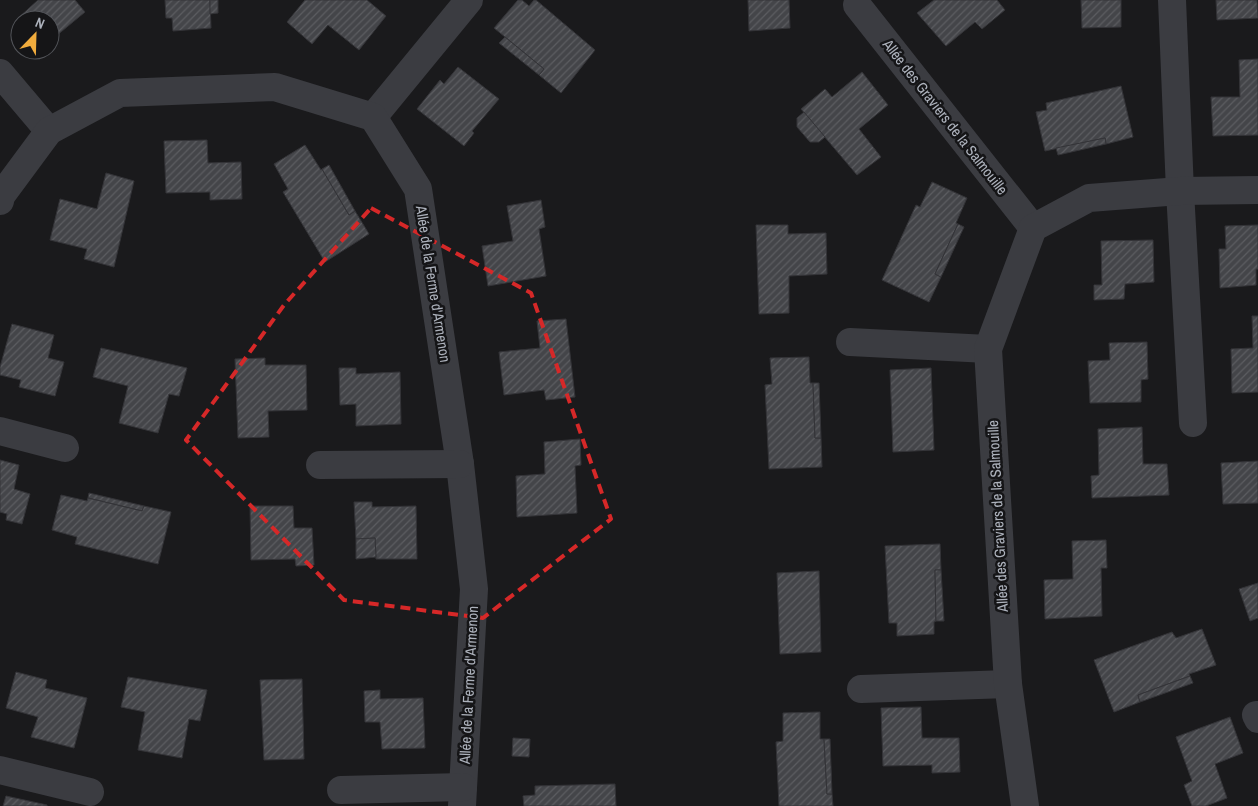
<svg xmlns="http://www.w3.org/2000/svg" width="1258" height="806" font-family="'Archivo Narrow',sans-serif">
<defs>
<pattern id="building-hatch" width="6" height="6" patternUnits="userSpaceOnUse" patternTransform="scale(1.25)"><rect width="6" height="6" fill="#444549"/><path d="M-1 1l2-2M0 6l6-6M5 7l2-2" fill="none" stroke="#5c5d61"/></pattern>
</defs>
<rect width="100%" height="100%" fill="#1a1a1c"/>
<g fill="url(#building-hatch)" stroke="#343438">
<path d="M 38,0 L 75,0 L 85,12 L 50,41 L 50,20 L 20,20 L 20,26 L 16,20 Z"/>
<path d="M 165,0 L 210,0 L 211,28 L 173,31 L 172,18 L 166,18 Z"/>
<path d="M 210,0 L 218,0 L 218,13 L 210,14 Z"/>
<path d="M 305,0 L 367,0 L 386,16 L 359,50 L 328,25 L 312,44 L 287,22 Z"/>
<path d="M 518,0 L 522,0 L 529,6 L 534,0 L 536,0 L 595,50 L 561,93 L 539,75 L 544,69 L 494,28 Z"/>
<path d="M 748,0 L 789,0 L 790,28 L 749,31 Z"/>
<path d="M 934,0 L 997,0 L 1005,10 L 982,29 L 975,22 L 946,46 L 917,13 Z"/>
<path d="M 1081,0 L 1121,0 L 1121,27 L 1082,28 Z"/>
<path d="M 1216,0 L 1257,0 L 1258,18 L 1217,20 Z"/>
<path d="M 505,37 L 544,69 L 539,75 L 499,43 Z"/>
<path d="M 1258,59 L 1258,135 L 1213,136 L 1211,97 L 1240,97 L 1239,60 Z"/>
<path d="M 458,67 L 499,99 L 472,131 L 474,133 L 464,146 L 417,109 L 440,80 L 444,84 Z"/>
<path d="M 862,72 L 888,105 L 859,129 L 881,157 L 857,175 L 801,109 L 825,89 L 832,97 Z"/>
<path d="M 1121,86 L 1133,137 L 1106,144 L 1105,138 L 1045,151 L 1036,112 L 1047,110 L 1046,103 Z"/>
<path d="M 804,112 L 825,137 L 819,142 L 810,142 L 797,127 L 797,118 Z"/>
<path d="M 1105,138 L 1106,144 L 1058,155 L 1056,148 Z"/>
<path d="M 207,140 L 208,163 L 241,162 L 242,199 L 210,200 L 210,192 L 166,193 L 164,141 Z"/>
<path d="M 305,145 L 321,170 L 322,169 L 349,215 L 355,211 L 369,234 L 325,262 L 283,192 L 288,189 L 274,164 Z"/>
<path d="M 329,165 L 355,211 L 349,215 L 322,169 Z"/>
<path d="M 106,173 L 134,181 L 114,267 L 84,259 L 87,249 L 50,240 L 60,199 L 97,209 Z"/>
<path d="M 932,182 L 967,198 L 956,223 L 958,224 L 935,274 L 941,277 L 929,302 L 882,280 L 916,205 L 920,207 Z"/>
<path d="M 541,200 L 545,227 L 539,229 L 546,276 L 488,286 L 482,246 L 513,241 L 507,206 Z"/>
<path d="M 958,224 L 964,227 L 941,277 L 935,274 Z"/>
<path d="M 756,225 L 788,225 L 788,234 L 826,233 L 827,274 L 789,276 L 789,313 L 759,314 Z"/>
<path d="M 1258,225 L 1258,269 L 1256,269 L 1256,285 L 1220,288 L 1219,249 L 1226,249 L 1225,226 Z"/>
<path d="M 1153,240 L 1154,282 L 1125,284 L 1124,299 L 1094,300 L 1094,285 L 1102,285 L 1101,241 Z"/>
<path d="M 1252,316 L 1258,316 L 1258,392 L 1232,393 L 1231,349 L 1253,348 Z"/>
<path d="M 566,319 L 575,397 L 546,400 L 544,390 L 504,395 L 499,352 L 540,348 L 537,321 Z"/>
<path d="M 12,324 L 54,335 L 48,358 L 64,362 L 55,396 L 19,387 L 21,380 L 0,375 L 0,367 Z"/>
<path d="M 1147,342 L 1148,379 L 1141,380 L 1141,402 L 1090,403 L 1088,361 L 1110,360 L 1109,343 Z"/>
<path d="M 101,348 L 187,368 L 179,396 L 169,394 L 158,433 L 119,423 L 128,386 L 93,377 Z"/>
<path d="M 809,357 L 810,383 L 813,383 L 815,438 L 821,438 L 822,467 L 769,469 L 765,385 L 772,384 L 770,358 Z"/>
<path d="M 265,358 L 265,365 L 306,365 L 307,410 L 268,411 L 269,437 L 238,438 L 235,359 Z"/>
<path d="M 339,368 L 356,368 L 356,374 L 400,372 L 401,424 L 356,426 L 356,404 L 340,405 Z"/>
<path d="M 931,368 L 934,450 L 893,452 L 890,370 Z"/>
<path d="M 813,383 L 819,383 L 821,438 L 815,438 Z"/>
<path d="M 1142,427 L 1143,464 L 1167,464 L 1169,495 L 1092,498 L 1091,476 L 1099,475 L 1098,429 Z"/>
<path d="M 580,439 L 581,465 L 575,466 L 577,513 L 517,517 L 516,476 L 545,474 L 544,442 Z"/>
<path d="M 0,460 L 19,465 L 14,489 L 30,494 L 22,524 L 6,520 L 7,514 L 0,512 Z"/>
<path d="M 1258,461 L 1258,503 L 1223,504 L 1221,463 Z"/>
<path d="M 89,493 L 144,506 L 142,511 L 88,498 Z"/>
<path d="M 61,495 L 87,501 L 88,498 L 142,511 L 144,506 L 171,512 L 158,564 L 75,544 L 77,537 L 52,530 Z"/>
<path d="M 354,502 L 372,502 L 372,507 L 416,506 L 417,559 L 376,559 L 375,538 L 356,539 Z"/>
<path d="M 250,506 L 293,506 L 294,528 L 312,528 L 314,565 L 296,566 L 295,559 L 251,560 Z"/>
<path d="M 375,538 L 376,557 L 356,559 L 356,539 Z"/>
<path d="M 1106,540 L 1107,568 L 1101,568 L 1102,616 L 1045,619 L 1044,580 L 1073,579 L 1072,541 Z"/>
<path d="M 940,544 L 941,570 L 935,570 L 936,621 L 934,622 L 934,634 L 897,636 L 897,623 L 889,623 L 885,546 Z"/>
<path d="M 935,570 L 941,570 L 944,621 L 936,621 Z"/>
<path d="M 819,571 L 821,652 L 780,654 L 777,573 Z"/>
<path d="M 1258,583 L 1258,618 L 1250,621 L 1239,589 Z"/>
<path d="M 1202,629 L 1216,665 L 1189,674 L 1190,676 L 1138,695 L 1140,702 L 1114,712 L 1094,660 L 1172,632 L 1176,638 Z"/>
<path d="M 16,672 L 47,680 L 45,688 L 87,698 L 74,748 L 31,737 L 38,717 L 6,708 Z"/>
<path d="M 1190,676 L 1193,683 L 1140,702 L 1138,695 Z"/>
<path d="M 128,677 L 207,690 L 200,721 L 189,719 L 182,758 L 138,750 L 145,712 L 121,707 Z"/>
<path d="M 302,679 L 304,759 L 264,760 L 260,680 Z"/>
<path d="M 380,690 L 380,699 L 423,698 L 425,748 L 382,749 L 380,722 L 365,722 L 364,691 Z"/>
<path d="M 921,707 L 922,738 L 959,738 L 960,772 L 932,773 L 932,765 L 883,766 L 881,708 Z"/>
<path d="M 820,712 L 820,739 L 824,739 L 827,794 L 832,794 L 833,806 L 779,806 L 776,742 L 783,741 L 783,713 Z"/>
<path d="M 1230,717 L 1243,753 L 1215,764 L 1227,798 L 1206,806 L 1192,806 L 1184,785 L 1192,781 L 1176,737 Z"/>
<path d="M 513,738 L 530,739 L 529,757 L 512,756 Z"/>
<path d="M 824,739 L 830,739 L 832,794 L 827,794 Z"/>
<path d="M 615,784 L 616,806 L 524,806 L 523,796 L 535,795 L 535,786 Z"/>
<path d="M 6,796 L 47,805 L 47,806 L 3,806 Z"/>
</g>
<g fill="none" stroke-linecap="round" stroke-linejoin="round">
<g stroke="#3b3c41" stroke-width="28">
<path d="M 1172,0 L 1180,191 L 1193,423"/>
<path d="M 857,5 L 1033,228"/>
<path d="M 0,73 L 49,131"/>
<path d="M 373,117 L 469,0"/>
<path d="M 0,201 L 1,196 L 49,131 L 120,93 L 275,87 L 373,117 L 418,189 L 460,464 L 474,589 L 462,806"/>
<path d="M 850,342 L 988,349"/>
<path d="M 0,431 L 65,448"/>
<path d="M 320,465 L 460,464"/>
<path d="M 861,689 L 1008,684"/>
<path d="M 1256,715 L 1258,719"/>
<path d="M 0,770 L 90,792"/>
<path d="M 341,790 L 463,787"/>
<path d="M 1025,806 L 1008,684 L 988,349 L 1033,228 L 1089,198 L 1180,191 L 1258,190"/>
</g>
</g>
<path fill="none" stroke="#d62828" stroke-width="4" stroke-dasharray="10 6" stroke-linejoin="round" d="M 371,208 L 531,293 L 611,519 L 483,618 L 344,600 L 186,440 L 284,305 Z"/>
<g text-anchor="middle" stroke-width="5" stroke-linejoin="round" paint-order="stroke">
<g font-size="15" fill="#adb2bc" stroke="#151517">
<text transform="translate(945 117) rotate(52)" y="5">Allée des Graviers de la Salmouille</text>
<text transform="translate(433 284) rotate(81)" y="5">Allée de la Ferme d'Armenon</text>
<text transform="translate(998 516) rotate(-93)" y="5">Allée des Graviers de la Salmouille</text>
<text transform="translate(469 685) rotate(-87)" y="5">Allée de la Ferme d'Armenon</text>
</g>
</g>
<g transform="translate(35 35) rotate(23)"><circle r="24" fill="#151517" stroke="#525459"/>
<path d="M0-4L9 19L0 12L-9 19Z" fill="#f1ac3d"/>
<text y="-8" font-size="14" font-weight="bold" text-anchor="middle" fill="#adb2bc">N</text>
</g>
</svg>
